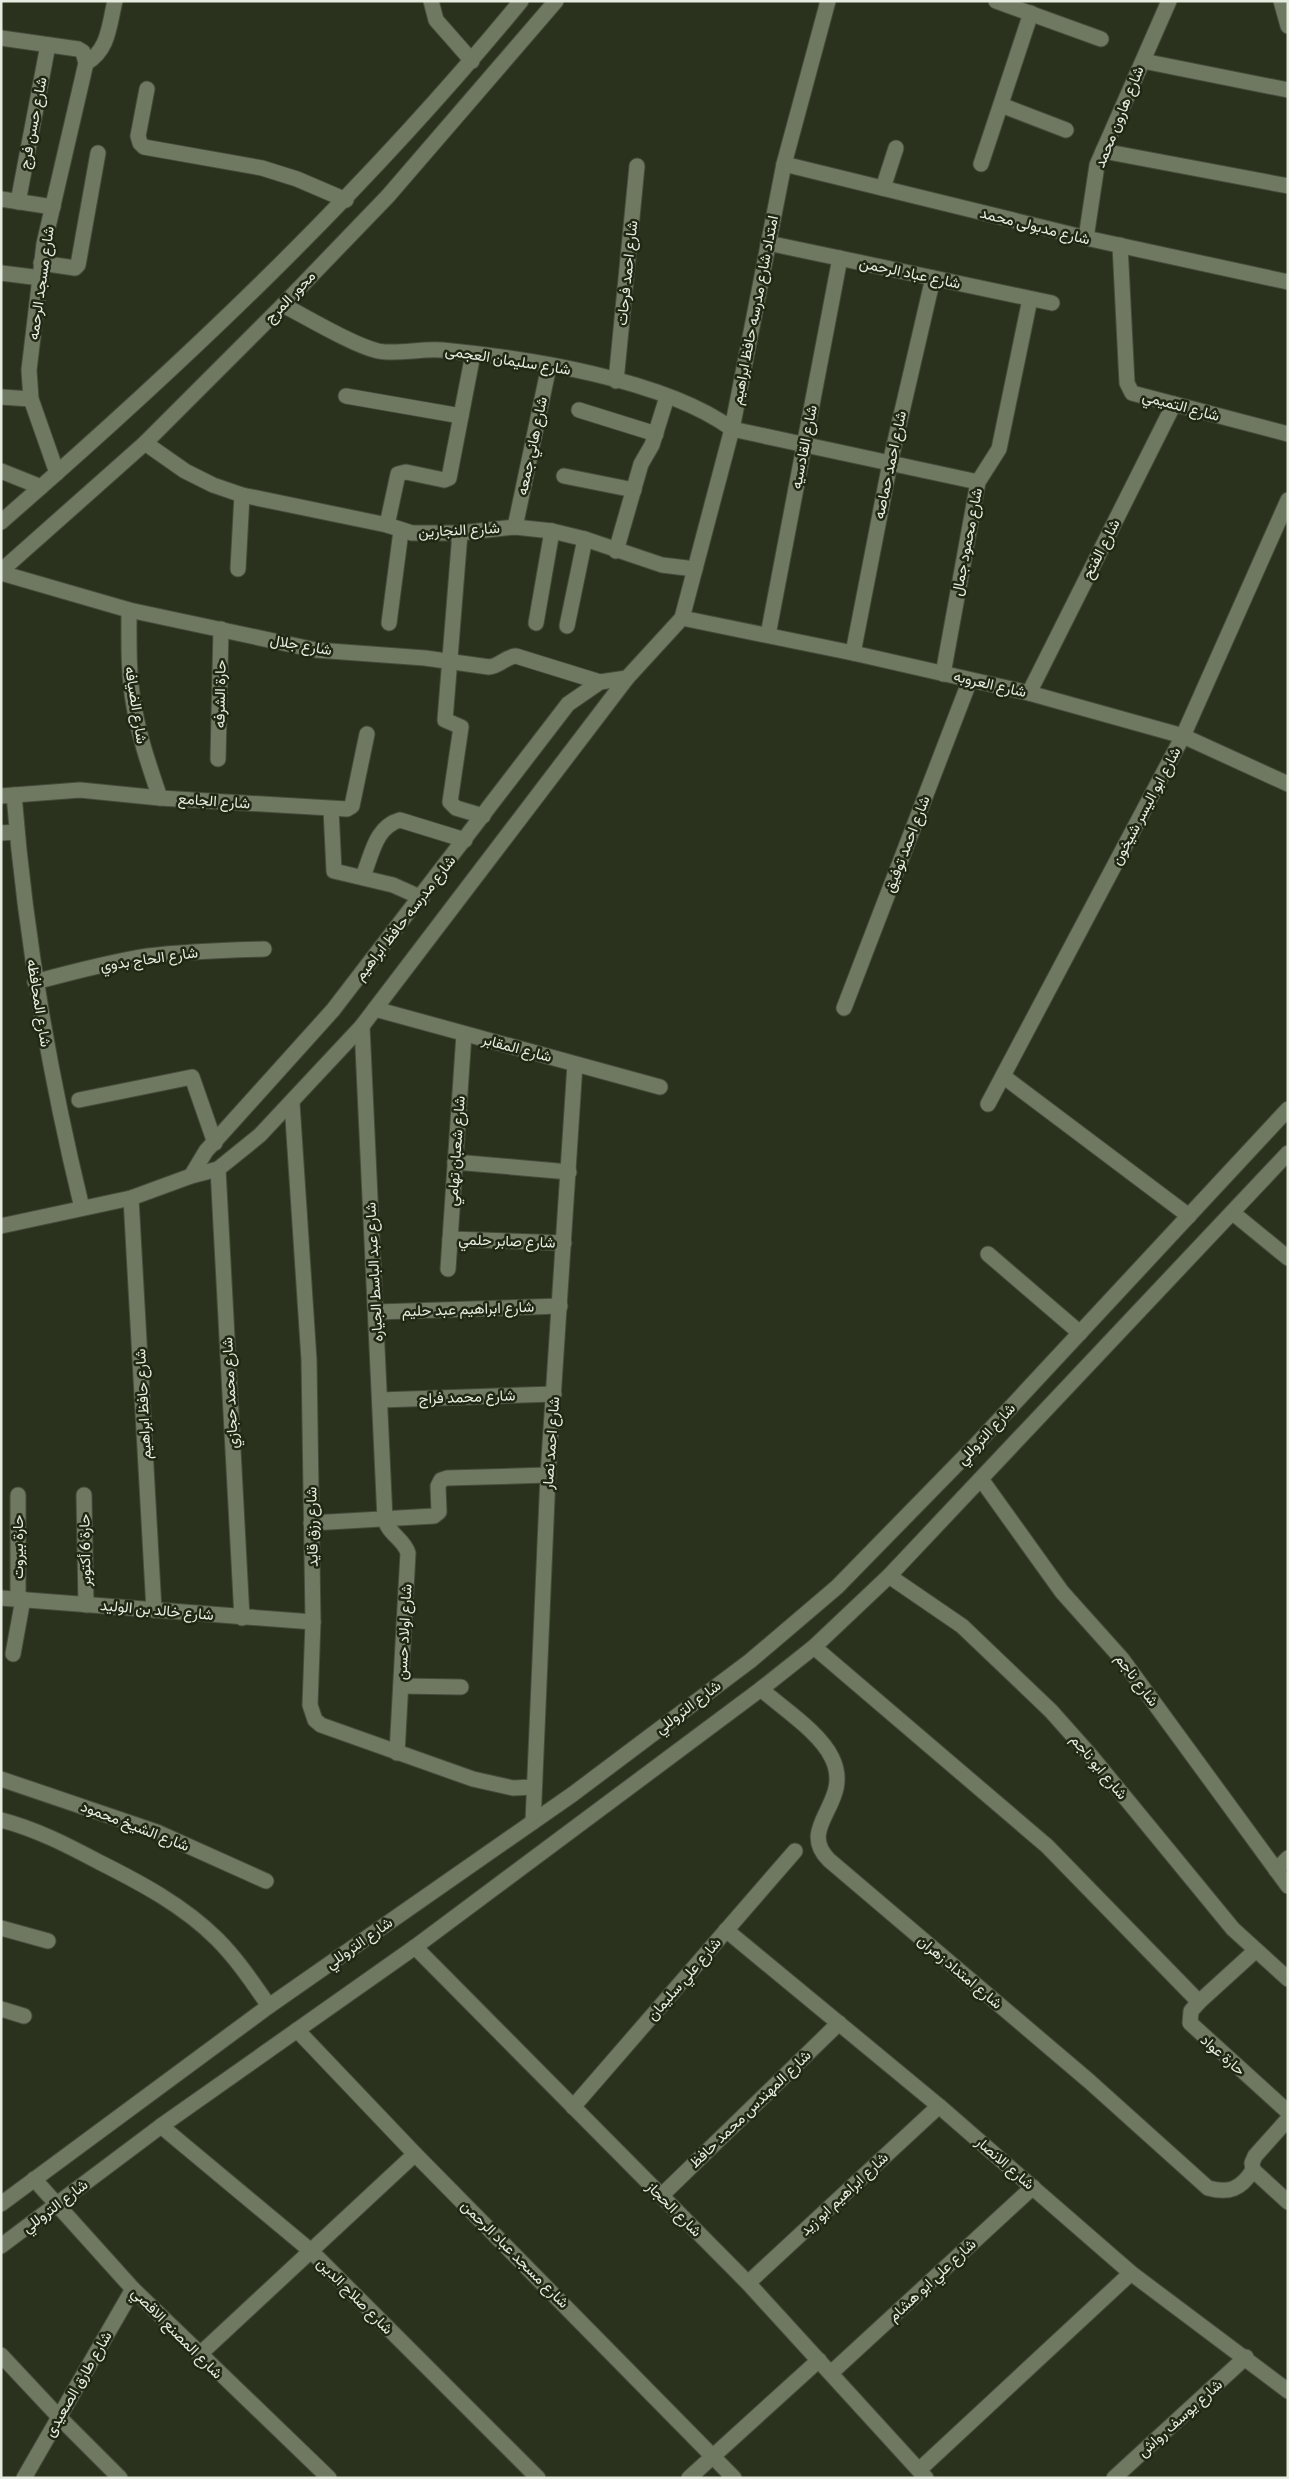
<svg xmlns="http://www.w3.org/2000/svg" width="1289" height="2479" font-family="Cabin,Vazirmatn,sans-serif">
<rect width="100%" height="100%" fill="#2a321e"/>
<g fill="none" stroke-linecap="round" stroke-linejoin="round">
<g stroke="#464c3b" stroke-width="17">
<g id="street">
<path d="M 431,1 L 436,20 L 472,61"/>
<path d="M 996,1 L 1101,39"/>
<path d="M 1281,1 L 1288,26"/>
<path d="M 1,38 L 78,49 L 83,52 L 86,63 L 44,244 L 29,370 L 31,399 L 57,473"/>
<path d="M 1143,61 L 1288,90"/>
<path d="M 86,63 C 109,50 109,25 115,1"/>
<path d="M 147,89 L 138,136 L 140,143 L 144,147 L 262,168 L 297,179 L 346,200"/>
<path d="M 1001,105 L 1066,130"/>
<path d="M 1103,151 L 1288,186"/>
<path d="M 784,164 L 1086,238 L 1288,282"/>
<path d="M 981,164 L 1031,13"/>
<path d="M 883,188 L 896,148"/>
<path d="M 1,199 L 53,207"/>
<path d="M 18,202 L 48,45"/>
<path d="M 1086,238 L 1097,165 L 1169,1"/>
<path d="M 768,243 L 1052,303"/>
<path d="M 1120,245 L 1127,383 L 1132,393 L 1288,434"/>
<path d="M 41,263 L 75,268 L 78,265 L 98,153"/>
<path d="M 1,273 L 41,278"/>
<path d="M 283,305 C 308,318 353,345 378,351 C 398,355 421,348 442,350 C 526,358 664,379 732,429 L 978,482"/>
<path d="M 616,381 L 637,166"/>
<path d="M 346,396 L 461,416"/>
<path d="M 1,397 L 31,399"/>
<path d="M 579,410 L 656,434"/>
<path d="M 145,443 L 185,471 L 213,485 L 242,495 L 387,525 L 412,533 L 460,533 L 515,527 L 552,531 L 585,539 L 662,565 L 695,569"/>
<path d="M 1,471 L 41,487"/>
<path d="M 564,476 L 634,490"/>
<path d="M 387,525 L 398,474 L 406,472 L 444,480 L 449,478 L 473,354"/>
<path d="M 515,527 L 549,366"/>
<path d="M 460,533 L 445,720 L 461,727 L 450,802 L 456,808 L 483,816"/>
<path d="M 616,551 L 641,464 L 652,445 L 667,397"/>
<path d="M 238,569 L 242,495"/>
<path d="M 1,573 L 129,610 L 316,650 L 425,658 L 489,667 C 500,666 505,657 516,656 L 600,682"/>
<path d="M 129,610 C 129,642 128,674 134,706 C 139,737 150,768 160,798"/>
<path d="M 682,618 L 853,653 L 1029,693 L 1183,736 L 1288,784"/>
<path d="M 389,623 L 401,531"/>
<path d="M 536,623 L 552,531"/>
<path d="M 567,626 L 585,539"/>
<path d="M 768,635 L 840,258"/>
<path d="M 853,653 L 890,463 L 933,278"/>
<path d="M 943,674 L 978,482 L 999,449 L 1030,299"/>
<path d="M 1029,693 L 1174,404"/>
<path d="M 218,759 L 221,629"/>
<path d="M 14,795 C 25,935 49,1072 82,1208"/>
<path d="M 1,796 L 80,790 L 160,798 L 347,809 L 352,806 L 367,734"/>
<path d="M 331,809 L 334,871 L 393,885 L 422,898"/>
<path d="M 1,833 L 17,832"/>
<path d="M 363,876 C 372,855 375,827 400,820 L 465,840"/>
<path d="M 35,982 C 72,972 110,962 148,956 C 187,951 225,950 264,949"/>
<path d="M 844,1008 L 970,680"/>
<path d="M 375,1009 L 660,1087"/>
<path d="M 362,1026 L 385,1519 C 388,1534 404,1539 408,1553 L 397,1753"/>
<path d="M 1003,1076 L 1189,1216"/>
<path d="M 79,1100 L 192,1077 L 215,1143"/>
<path d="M 292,1103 L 309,1360 L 313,1622 L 310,1705 L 315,1720 L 321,1725 L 473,1779 L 513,1788 L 534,1787"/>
<path d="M 988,1104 L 1183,736 L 1288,500"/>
<path d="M 455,1162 L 569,1172"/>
<path d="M 218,1169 L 242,1618"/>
<path d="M 191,1176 L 206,1151 L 333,1010 L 568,704 L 600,682 L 627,678"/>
<path d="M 131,1198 L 154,1610"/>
<path d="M 1233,1213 L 1288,1258"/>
<path d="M 1,1226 L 131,1198 L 191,1176 L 218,1169 L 260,1135 L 362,1026 L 627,678 L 682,618 L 732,429 L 784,164 L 828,1"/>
<path d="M 450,1239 L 564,1243"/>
<path d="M 988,1254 L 1080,1333"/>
<path d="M 448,1269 L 464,1034"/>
<path d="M 376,1312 L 560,1306"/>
<path d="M 380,1400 L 554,1394"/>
<path d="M 981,1479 L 1062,1592 L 1122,1659 L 1288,1886"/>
<path d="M 84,1495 L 86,1605"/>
<path d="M 311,1523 L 434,1516 L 439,1512 L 438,1486 L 441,1480 L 447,1478 L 548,1475"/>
<path d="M 889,1576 L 962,1626 L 1051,1711 L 1091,1756 L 1233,1929 L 1288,1979"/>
<path d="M 1,1598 L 313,1622"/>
<path d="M 18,1599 L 18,1495"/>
<path d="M 814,1647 L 1047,1846 L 1199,2002"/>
<path d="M 13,1654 L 23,1599"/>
<path d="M 401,1686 L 461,1687"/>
<path d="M 761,1689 C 782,1708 820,1732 832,1758 C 854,1803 795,1826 829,1860 L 1089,2081 L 1208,2188 C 1229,2194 1241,2189 1253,2170"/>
<path d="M 1,1779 L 157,1832 L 266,1881"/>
<path d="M 1,1820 C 36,1829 67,1845 99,1862 C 141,1883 184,1906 217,1939 C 237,1959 253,1983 269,2006"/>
<path d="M 533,1822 L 548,1475 L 575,1064"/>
<path d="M 1276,1870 L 1288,1858"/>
<path d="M 1,1928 L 48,1941"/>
<path d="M 726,1930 L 939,2106 L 1131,2273 L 1288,2391"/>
<path d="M 415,1947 L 748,2283 L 926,2478"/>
<path d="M 1255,1951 L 1199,2002 L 1191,2011 L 1190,2023 L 1288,2112"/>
<path d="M 1,2009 L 24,2016"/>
<path d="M 297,2030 L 415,2154 L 734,2478"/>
<path d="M 573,2107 L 795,1851"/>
<path d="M 161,2126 L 311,2251 L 538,2478"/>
<path d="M 1253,2170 L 1252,2163 L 1255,2156 L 1288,2119"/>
<path d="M 1253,2170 L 1288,2202"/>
<path d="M 34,2179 L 133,2289 L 329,2478"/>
<path d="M 661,2196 L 839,2023"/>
<path d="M 748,2283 L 939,2106"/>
<path d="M 1,2355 L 59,2417 L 120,2478"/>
<path d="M 199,2355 L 415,2154"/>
<path d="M 831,2373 L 1033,2187"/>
<path d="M 919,2470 L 1131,2273"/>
<path d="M 24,2478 L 133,2289"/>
<path d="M 689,2478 L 819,2360"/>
<path d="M 1114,2478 L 1246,2357"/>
</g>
</g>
<g stroke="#464c3b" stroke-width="17">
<g id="secondary">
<path d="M 1,522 C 186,361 365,191 521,1"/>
<path d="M 1,571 L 145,443 L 283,305 L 388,196 L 556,1"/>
<path d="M 1,2204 L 269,2006 L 573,1794 L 750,1661 L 837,1587 L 971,1450 L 1288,1109"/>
<path d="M 1,2246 L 161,2126 L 415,1947 L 761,1689 L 814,1647 L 889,1576 L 1288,1153"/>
</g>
</g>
<use href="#street" stroke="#6f7962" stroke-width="15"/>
<use href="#secondary" stroke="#6f7962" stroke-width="15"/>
</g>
<g text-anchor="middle" stroke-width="5" stroke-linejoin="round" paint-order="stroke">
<g font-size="15" fill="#e6ecdf" stroke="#202814">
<text transform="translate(1119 117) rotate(-68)" y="5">شارع هارون محمد</text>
<text transform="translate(33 123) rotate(-79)" y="5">شارع حسن فرج</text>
<text transform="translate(1035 226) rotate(14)" y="5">شارع مدبولى محمد</text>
<text transform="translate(627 273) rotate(-84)" y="5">شارع احمد فرحات</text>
<text transform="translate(910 273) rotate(12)" y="5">شارع عباد الرحمن</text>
<text transform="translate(41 283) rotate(-82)" y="5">شارع مسجد الرحمه</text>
<text transform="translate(290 297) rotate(-46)" y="5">محور المرج</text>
<text transform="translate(755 310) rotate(-79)" y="5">امتداد شارع مدرسه حافظ ابراهيم</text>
<text transform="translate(508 360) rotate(9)" y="5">شارع سليمان العجمى</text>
<text transform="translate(1181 406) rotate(15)" y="5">شارع التميمي</text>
<text transform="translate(532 446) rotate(-78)" y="5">شارع هاني جمعه</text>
<text transform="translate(804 447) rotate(-79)" y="5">شارع القادسيه</text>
<text transform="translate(890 465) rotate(-78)" y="5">شارع احمد حماصه</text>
<text transform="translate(459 530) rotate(-3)" y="5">شارع النجارين</text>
<text transform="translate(967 542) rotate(-79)" y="5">شارع محمود جمال</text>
<text transform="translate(1101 549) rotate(-63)" y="5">شارع الفتح</text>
<text transform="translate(301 645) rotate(10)" y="5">شارع جلال</text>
<text transform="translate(990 684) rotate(13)" y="5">شارع العروبه</text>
<text transform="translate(220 694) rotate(-89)" y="5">حارة الشرفه</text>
<text transform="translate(136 705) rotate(81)" y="5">شارع الضيافه</text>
<text transform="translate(214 801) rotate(4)" y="5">شارع الجامع</text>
<text transform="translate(1146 806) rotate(-62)" y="5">شارع ابو اليسر شيخون</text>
<text transform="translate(907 844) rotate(-69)" y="5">شارع احمد توفيق</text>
<text transform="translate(405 918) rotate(-52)" y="5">شارع مدرسه حافظ ابراهيم</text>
<text transform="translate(149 959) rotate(-8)" y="5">شارع الحاج بدوي</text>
<text transform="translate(39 1003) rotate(81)" y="5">شارع المحافظه</text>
<text transform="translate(517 1048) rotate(15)" y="5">شارع المقابر</text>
<text transform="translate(456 1151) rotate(-86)" y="5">شارع شعبان تهامي</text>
<text transform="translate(507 1241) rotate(2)" y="5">شارع صابر حلمي</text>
<text transform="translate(374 1272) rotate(-93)" y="5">شارع عبد الباسط الجياره</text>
<text transform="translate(468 1309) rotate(-2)" y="5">شارع ابراهيم عبد حليم</text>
<text transform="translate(230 1393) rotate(-93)" y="5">شارع محمد حجازي</text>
<text transform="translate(467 1397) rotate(-2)" y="5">شارع محمد فراج</text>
<text transform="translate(143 1404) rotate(-93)" y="5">شارع حافظ ابراهيم</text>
<text transform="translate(986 1434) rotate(-47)" y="5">شارع التروللي</text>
<text transform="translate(551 1443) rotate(-86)" y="5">شارع احمد نصار</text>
<text transform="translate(312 1527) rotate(-91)" y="5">شارع رزق قايد</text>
<text transform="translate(18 1547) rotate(-90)" y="5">حارة بيروت</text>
<text transform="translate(85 1550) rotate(-91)" y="5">حارة 6 أكتوبر</text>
<text transform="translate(157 1610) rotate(5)" y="5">شارع خالد بن الوليد</text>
<text transform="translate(404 1632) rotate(-87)" y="5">شارع اولاد حسن</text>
<text transform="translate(1137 1680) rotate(53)" y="5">شارع ناجم</text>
<text transform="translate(688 1707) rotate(-37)" y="5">شارع التروللي</text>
<text transform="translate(1099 1767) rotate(50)" y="5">شارع ابو ناجم</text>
<text transform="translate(135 1826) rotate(21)" y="5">شارع الشيخ محمود</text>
<text transform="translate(359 1943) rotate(-35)" y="5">شارع التروللي</text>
<text transform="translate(960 1972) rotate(40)" y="5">شارع امتداد زهران</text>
<text transform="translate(684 1979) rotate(-49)" y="5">شارع علي سليمان</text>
<text transform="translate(1223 2055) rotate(41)" y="5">حارة عواد</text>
<text transform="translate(750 2109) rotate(-44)" y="5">شارع المهندس محمد حافظ</text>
<text transform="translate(1005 2163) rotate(41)" y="5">شارع الانصار</text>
<text transform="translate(844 2194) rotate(-43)" y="5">شارع ابراهيم ابو زيد</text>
<text transform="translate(55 2206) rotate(-37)" y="5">شارع التروللي</text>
<text transform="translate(674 2209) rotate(45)" y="5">شارع الحجاز</text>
<text transform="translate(515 2254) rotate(45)" y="5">شارع مسجد عباد الرحمن</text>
<text transform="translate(932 2280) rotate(-43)" y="5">شارع علي ابو هشام</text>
<text transform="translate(355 2296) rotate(45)" y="5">شارع صلاح الدين</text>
<text transform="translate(177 2333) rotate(45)" y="5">شارع المصنع الاقصي</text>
<text transform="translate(78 2384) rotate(-60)" y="5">شارع طارق الصعيدى</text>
<text transform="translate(1180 2418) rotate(-42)" y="5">شارع يوسف رواش</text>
</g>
</g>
<rect width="1289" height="2479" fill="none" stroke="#e6ecdf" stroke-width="5"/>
</svg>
